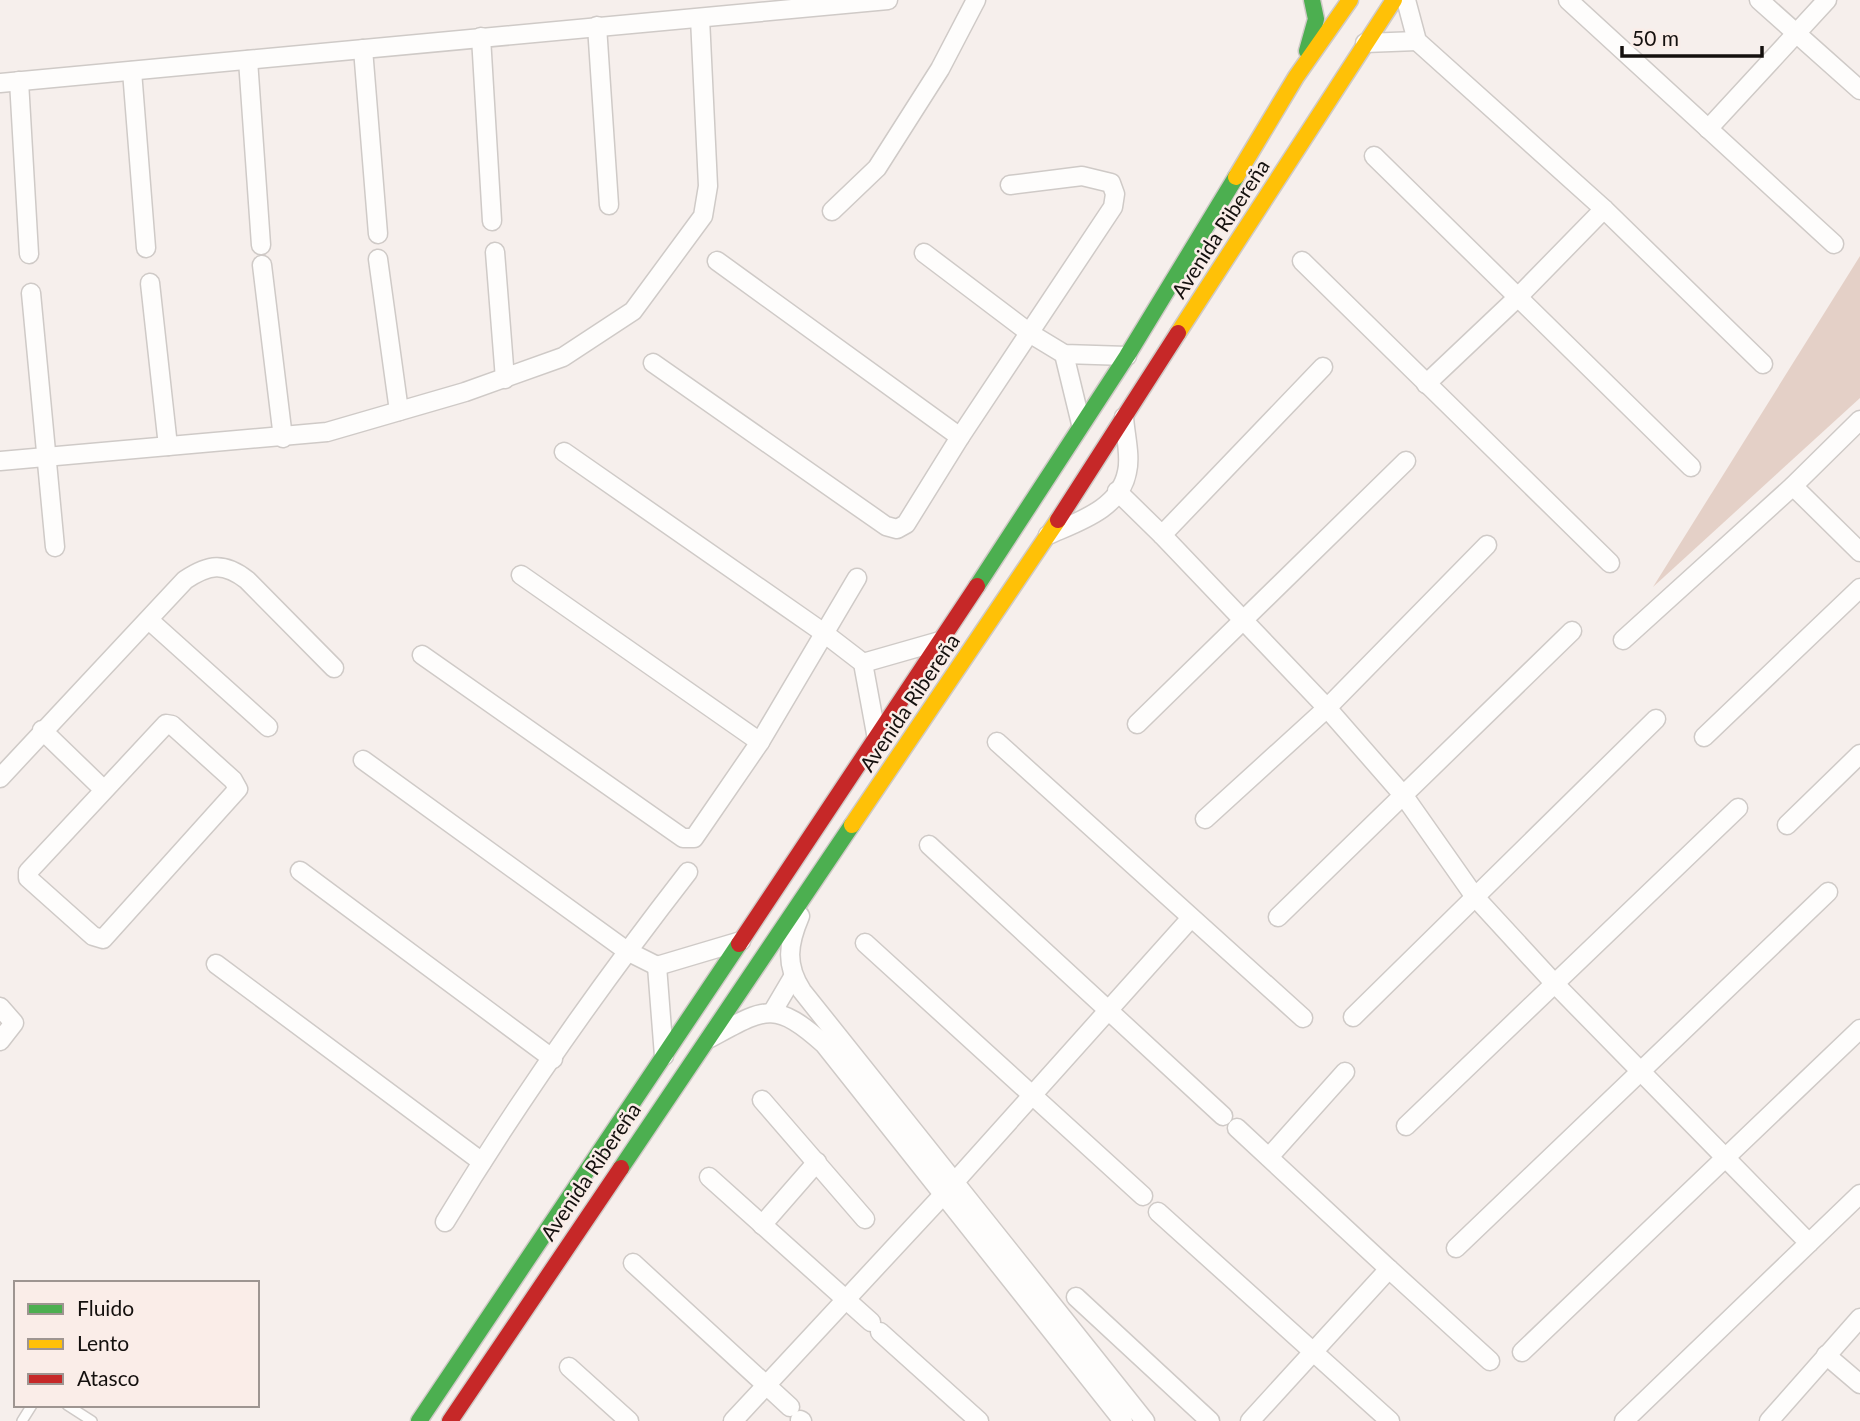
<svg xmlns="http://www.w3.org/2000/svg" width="1860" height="1421" font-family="Lato,sans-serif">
<rect width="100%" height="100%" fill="#f6efec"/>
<path fill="#e4d0c7" d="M 1860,256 L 1860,398 L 1653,587 Z"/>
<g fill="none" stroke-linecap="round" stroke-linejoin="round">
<g stroke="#cfcac7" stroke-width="12">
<g id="lane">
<path d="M 67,1405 L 92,1421"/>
<path d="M 22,1421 L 32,1405"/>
</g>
</g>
<g stroke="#cfcac7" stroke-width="21">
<g id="street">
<path d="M 1406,0 L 1417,41 L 1604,209 L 1763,364"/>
<path d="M 1568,0 L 1834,244"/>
<path d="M 1759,0 L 1860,90"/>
<path d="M 597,26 L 609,205"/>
<path d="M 481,37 L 492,221"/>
<path d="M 1365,43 L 1417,41"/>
<path d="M 363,49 L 378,234"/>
<path d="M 248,60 L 261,245"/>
<path d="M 132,71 L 146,248"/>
<path d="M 19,81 L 29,254"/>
<path d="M 0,83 L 888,0"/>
<path d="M 1708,129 L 1827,0"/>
<path d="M 1374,156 L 1691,467"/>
<path d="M 832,211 L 877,168 L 940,69 L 976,0"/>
<path d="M 495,252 L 505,379"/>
<path d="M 924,253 L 1031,334 L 1064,354 L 1127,356"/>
<path d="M 378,259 L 399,411"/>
<path d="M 717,261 L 960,437"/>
<path d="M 1302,261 L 1610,563"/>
<path d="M 262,265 L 283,438"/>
<path d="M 150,283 L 168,446"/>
<path d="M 31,293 L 55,547"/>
<path d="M 1064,354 L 1081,424"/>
<path d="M 653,363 L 886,526 L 897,529 L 906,524 L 960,437 L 1113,207 L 1115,194 L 1111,183 L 1082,176 L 1010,185"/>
<path d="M 1426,384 L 1518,297 L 1604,209"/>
<path d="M 564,452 L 824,633 L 863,663 L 877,739"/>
<path d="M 0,461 L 327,432 L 465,392 L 563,357 L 633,311 L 703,216 L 708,186 L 700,18"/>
<path d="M 1793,486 L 1860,552"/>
<path d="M 1117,491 L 1162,535 L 1323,367"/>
<path d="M 1048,535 C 1077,522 1120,509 1127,472 C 1131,456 1125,434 1124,417"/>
<path d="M 1162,535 L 1327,708 L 1404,796 L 1475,897 L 1556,985 L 1809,1243 L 1624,1421"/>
<path d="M 521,575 L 760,742"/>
<path d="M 149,620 L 268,727"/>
<path d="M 1623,640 L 1793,486 L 1860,420"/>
<path d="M 422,655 L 683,838 L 694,838 L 760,742 L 857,578"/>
<path d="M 863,663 L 940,641"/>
<path d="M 166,724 L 172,725 L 233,780 L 238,789 L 103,939 L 93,936 L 28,878 L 28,872 Z"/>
<path d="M 1137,724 L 1406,461"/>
<path d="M 42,730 L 103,789"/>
<path d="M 1704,737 L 1860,588"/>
<path d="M 997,742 L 1303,1018"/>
<path d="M 363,760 L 627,951 L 657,966 L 741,941"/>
<path d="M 0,778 L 185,580 C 209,564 224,562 247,580 L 334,668"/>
<path d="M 1205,819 L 1327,708 L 1487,545"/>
<path d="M 1787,825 L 1860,754"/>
<path d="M 929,845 L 1223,1116"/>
<path d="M 300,871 L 553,1059"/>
<path d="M 800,916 C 788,944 785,965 802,991 L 1145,1421"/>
<path d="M 1278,917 L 1572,631"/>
<path d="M 865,943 L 1143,1196"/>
<path d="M 216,964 L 482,1162"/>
<path d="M 657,966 L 664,1056"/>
<path d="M 0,1007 L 14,1023 L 0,1041"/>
<path d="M 773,1011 L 793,977"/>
<path d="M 1353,1017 L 1656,719"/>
<path d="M 710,1038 C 764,1009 774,999 824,1044 L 1123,1421"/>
<path d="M 762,1100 L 865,1219"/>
<path d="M 1406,1126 L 1738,808"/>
<path d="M 1237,1128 L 1389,1269"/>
<path d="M 1269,1157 L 1345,1072"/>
<path d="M 709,1177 L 871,1322"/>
<path d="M 1158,1212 L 1390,1421"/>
<path d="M 445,1222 C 518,1101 601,984 688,872"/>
<path d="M 762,1225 L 817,1162"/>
<path d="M 1809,1243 L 1860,1194"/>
<path d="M 1456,1248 L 1828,892"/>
<path d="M 633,1263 L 790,1407"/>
<path d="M 1076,1297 L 1210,1421"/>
<path d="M 880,1332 L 979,1421"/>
<path d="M 1522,1352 L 1860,1029"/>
<path d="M 1826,1355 L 1860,1384"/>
<path d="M 569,1367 L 629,1421"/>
<path d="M 800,1420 L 802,1421"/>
<path d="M 733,1421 L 942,1196 L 1191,918"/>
<path d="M 1250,1421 L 1389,1269 L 1490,1361"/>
<path d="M 1769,1421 L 1860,1318"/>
</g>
</g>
<g stroke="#cfcac7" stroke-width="19">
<g id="fast">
<path d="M 1307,51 L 1316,19 L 1312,0"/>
<path d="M 977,586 L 1127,356 L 1236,177"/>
<path d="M 621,1168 L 852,825"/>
<path d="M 419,1421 L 739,944"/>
</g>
</g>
<g stroke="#cfcac7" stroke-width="19">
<g id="slow">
<path d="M 1236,177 L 1296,77 L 1350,0"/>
<path d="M 1178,333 L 1394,0"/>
<path d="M 852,825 L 1058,520"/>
</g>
</g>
<g stroke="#cfcac7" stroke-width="19">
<g id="jam">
<path d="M 1058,520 L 1178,333"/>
<path d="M 739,944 L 977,586"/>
<path d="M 450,1421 L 621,1168"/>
</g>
</g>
<use href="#lane" stroke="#fefdfc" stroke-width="9"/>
<use href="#street" stroke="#fefdfc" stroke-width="18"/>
<use href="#fast" stroke="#4caf50" stroke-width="16"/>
<use href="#slow" stroke="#ffc107" stroke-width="16"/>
<use href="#jam" stroke="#c62828" stroke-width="16"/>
</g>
<g text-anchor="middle" stroke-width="5" stroke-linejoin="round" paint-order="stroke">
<g font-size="21" fill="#14100e" stroke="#faede8">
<text transform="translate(1221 229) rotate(-57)" y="7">Avenida Ribereña</text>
<text transform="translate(910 703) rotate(-56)" y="7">Avenida Ribereña</text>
<text transform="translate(591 1172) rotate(-56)" y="7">Avenida Ribereña</text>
</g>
</g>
<rect x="14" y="1281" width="245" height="126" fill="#faede8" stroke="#9e9591" stroke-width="2"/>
<rect x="28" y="1304" width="35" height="10" fill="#4caf50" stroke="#9e9591" stroke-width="2"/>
<text x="77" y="1316" font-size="21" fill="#14100e">Fluido</text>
<rect x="28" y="1339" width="35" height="10" fill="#ffc107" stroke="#9e9591" stroke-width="2"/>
<text x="77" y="1351" font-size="21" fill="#14100e">Lento</text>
<rect x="28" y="1374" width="35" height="10" fill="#c62828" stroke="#9e9591" stroke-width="2"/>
<text x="77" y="1386" font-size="21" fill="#14100e">Atasco</text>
<path d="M1622 46v10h140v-10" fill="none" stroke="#14100e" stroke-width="3.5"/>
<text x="1632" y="46" font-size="21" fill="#14100e" stroke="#faede8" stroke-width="5" paint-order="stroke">50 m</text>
</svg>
